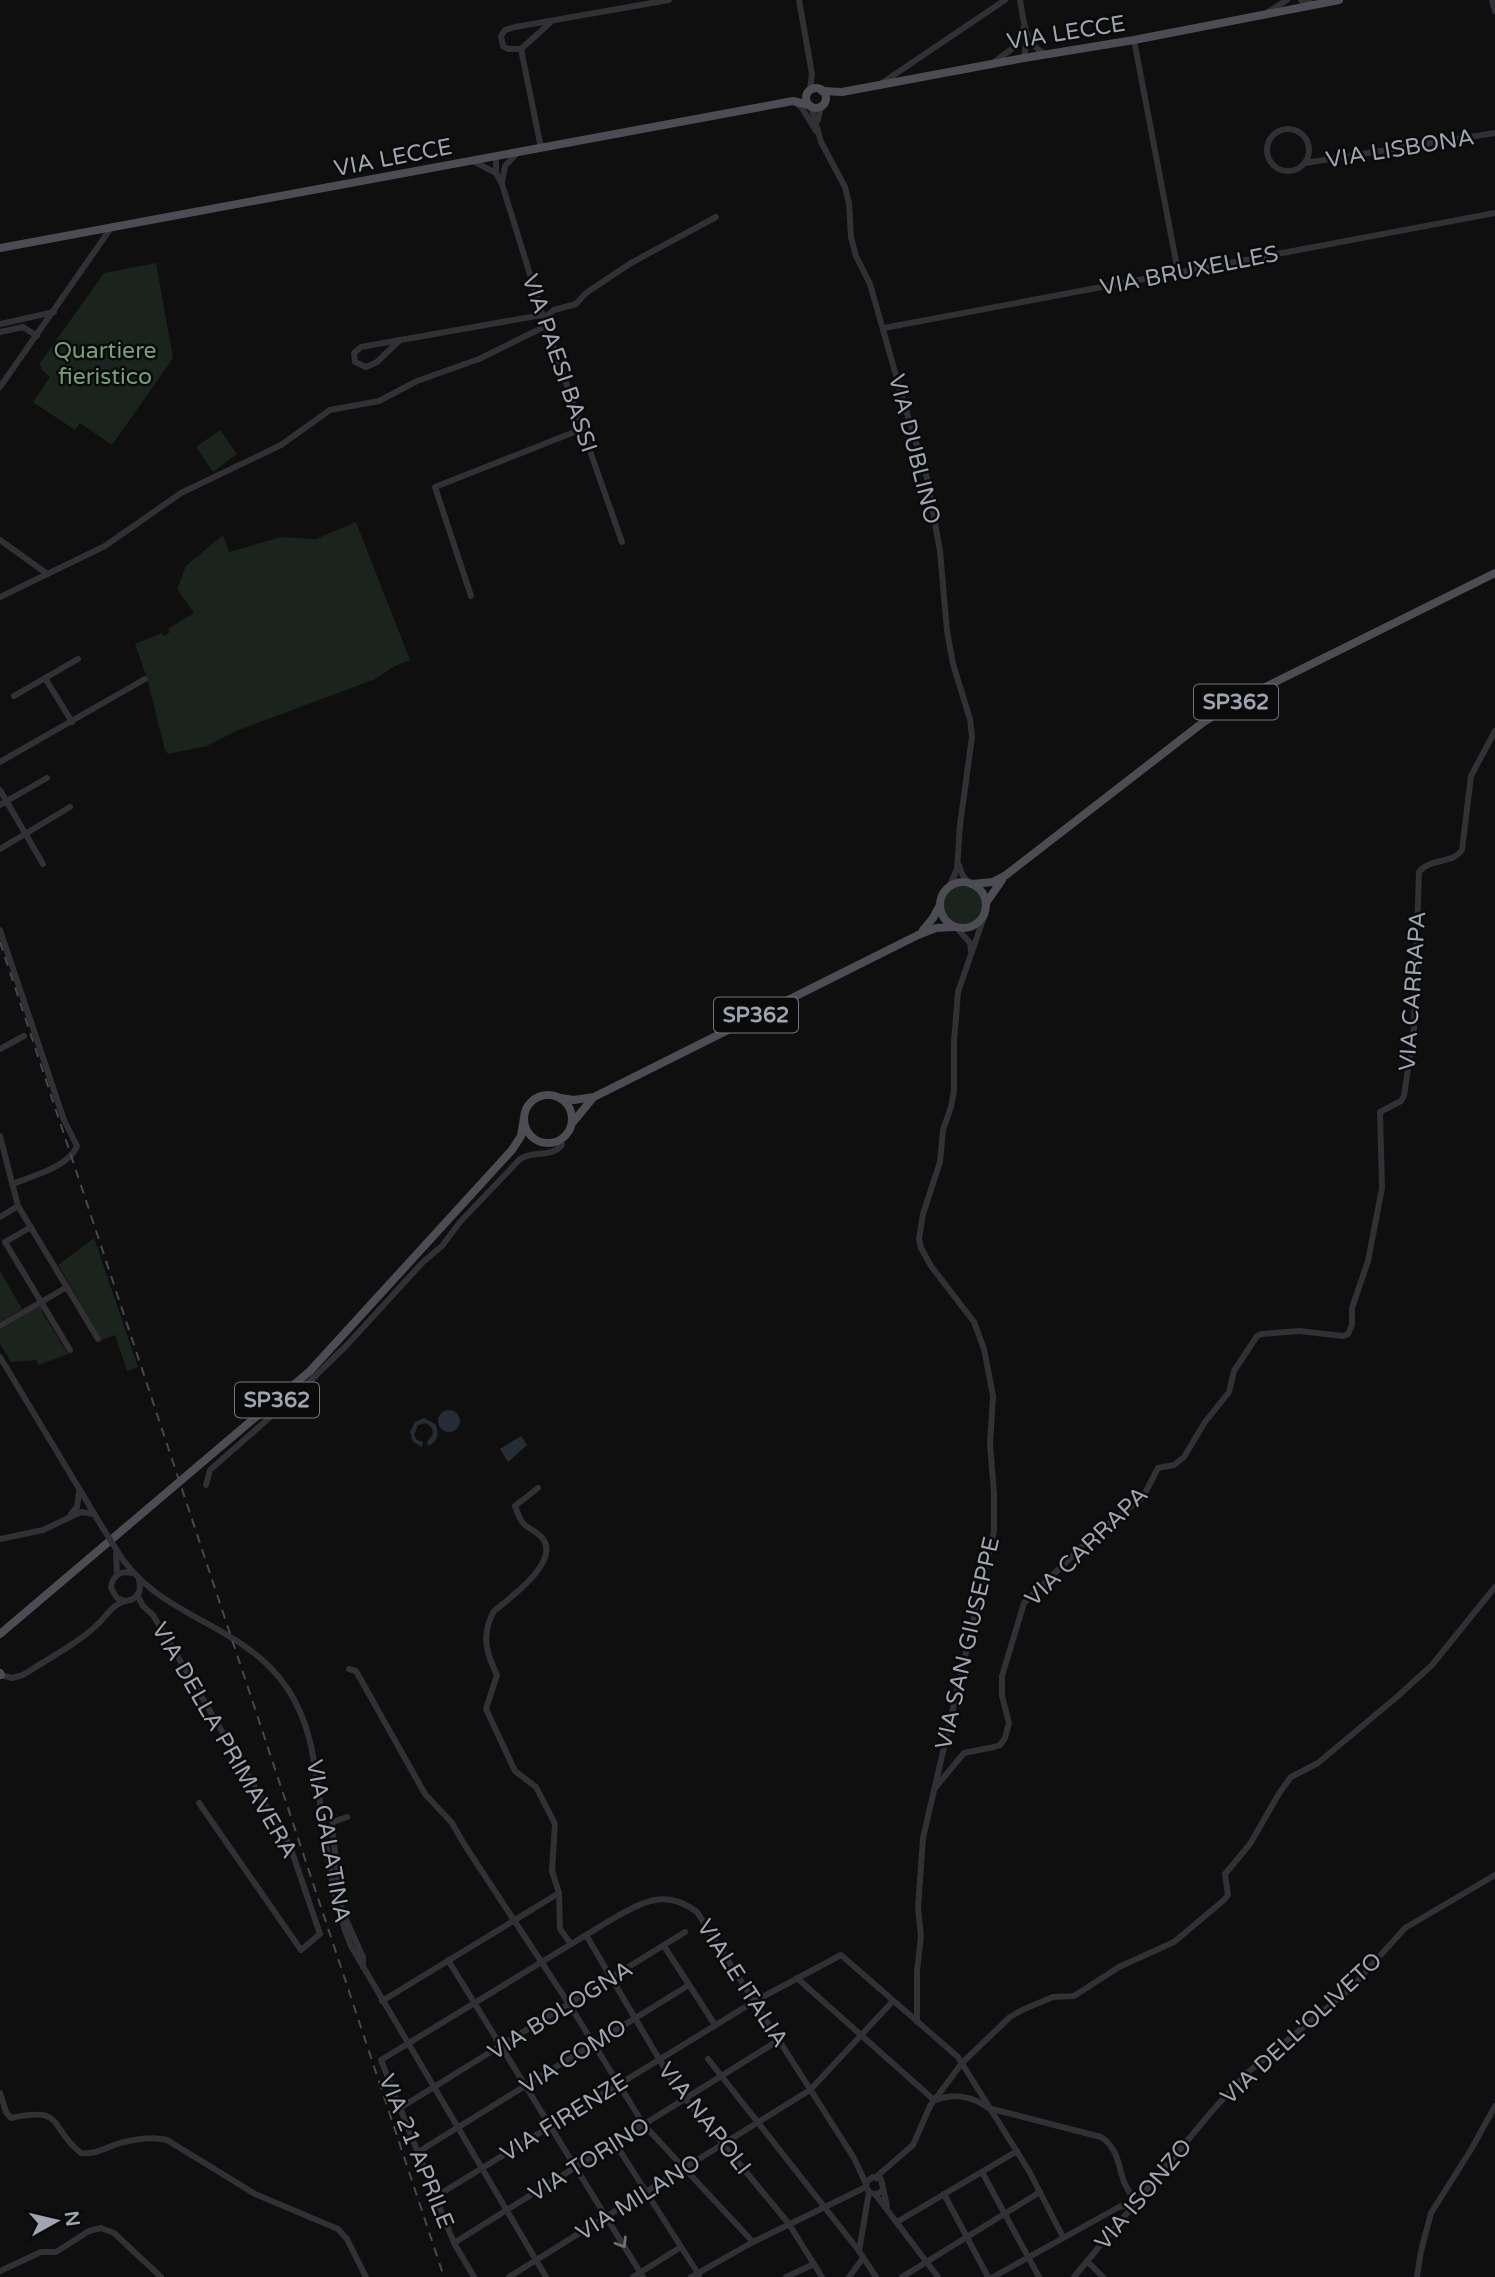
<svg xmlns="http://www.w3.org/2000/svg" width="1495" height="2277" font-family="'Varela Round',sans-serif">
<rect width="100%" height="100%" fill="#0f0f10"/>
<g fill="#1b231d">
<path d="M 156,263 L 173,358 L 112,445 L 80,423 L 75,430 L 33,402 L 50,377 L 42,370 L 40,363 L 104,273 Z"/>
<path d="M 220,430 L 237,454 L 213,472 L 196,447 Z"/>
<path d="M 356,522 L 410,660 L 395,666 L 373,680 L 236,731 L 207,746 L 168,754 L 165,750 L 147,678 L 135,644 L 162,633 L 164,636 L 170,632 L 168,629 L 194,613 L 177,589 L 186,566 L 223,535 L 229,552 L 281,537 L 316,539 Z"/>
<circle cx="963" cy="905" r="20"/>
<path d="M 94,1238 L 138,1367 L 127,1371 L 115,1335 L 102,1340 L 58,1265 Z"/>
<path d="M 0,1271 L 22,1309 L 0,1322 Z"/>
<path d="M 41,1305 L 43,1314 L 68,1354 L 39,1365 L 36,1360 L 11,1362 L 0,1344 L 0,1330 Z"/>
</g>
<g fill="#262c34">
<circle cx="449" cy="1421" r="11"/>
<path d="M 424,1418 L 435,1424 C 440,1433 438,1442 428,1446 L 427,1442 L 433,1434 L 432,1428 L 426,1423 L 418,1425 L 414,1435 L 417,1440 L 423,1442 L 422,1447 L 413,1442 L 410,1432 L 415,1422 Z"/>
<path d="M 521,1436 L 527,1445 L 508,1462 L 500,1449 Z"/>
</g>
<g fill="none" stroke-linecap="round" stroke-linejoin="round">
<g stroke="#303035" stroke-width="6">
<path d="M 799,0 L 812,74 L 810,90"/>
<path d="M 1020,0 C 1024,22 1024,43 1045,54"/>
<path d="M 1301,0 L 1307,6 L 1310,0"/>
<path d="M 1492,0 L 1495,11"/>
<path d="M 1268,12 L 1287,0"/>
<path d="M 551,22 L 521,49 L 508,49 L 503,46 L 501,36 L 505,30 L 515,27 L 669,0"/>
<path d="M 1134,40 L 1178,272"/>
<path d="M 521,49 L 541,148"/>
<path d="M 1024,58 L 1027,37"/>
<path d="M 993,63 L 1017,45 L 1024,27"/>
<path d="M 882,83 L 1005,0"/>
<path d="M 796,103 L 802,108 L 816,131"/>
<path d="M 811,106 L 821,142 L 845,187 L 849,203 L 851,237 L 856,256 L 870,284 L 905,407 L 927,478 L 940,551 L 947,631 L 953,664 L 970,719 L 972,737 L 960,825 L 957,869 L 950,885"/>
<path d="M 818,120 L 821,106"/>
<circle cx="1288" cy="150" r="21"/>
<path d="M 473,161 L 496,173 L 502,184 L 546,326 L 622,542"/>
<path d="M 1305,163 L 1495,133"/>
<path d="M 496,173 L 496,157"/>
<path d="M 502,182 L 505,166 L 517,153"/>
<path d="M 544,318 L 554,310 L 576,304 L 586,293 L 631,263 L 716,217"/>
<path d="M 0,324 L 54,312"/>
<path d="M 884,328 L 1495,213"/>
<path d="M 0,332 L 23,327 L 37,336"/>
<path d="M 400,340 L 377,362 L 366,367 L 355,362 L 354,353 L 361,347 L 542,315"/>
<path d="M 0,387 L 111,228"/>
<path d="M 0,540 L 46,573"/>
<path d="M 471,596 L 435,487 L 582,429"/>
<path d="M 0,597 L 105,546 L 181,493 L 281,445 L 330,410 L 379,401 L 417,381 L 479,359 L 546,326"/>
<path d="M 45,678 L 72,722"/>
<path d="M 14,696 L 78,659"/>
<path d="M 0,762 L 145,679"/>
<path d="M 0,790 L 43,864"/>
<path d="M 0,805 L 47,778"/>
<path d="M 0,849 L 70,807"/>
<path d="M 959,865 L 962,874 L 968,882"/>
<path d="M 957,928 L 970,943 L 971,951"/>
<path d="M 0,930 L 64,1120 L 77,1146 C 70,1166 31,1177 12,1184"/>
<path d="M 0,1049 L 24,1036"/>
<path d="M 0,1136 L 18,1206 L 98,1339"/>
<path d="M 0,1217 L 18,1206"/>
<path d="M 31,1227 L 5,1242 L 70,1350"/>
<path d="M 0,1326 L 67,1287"/>
<path d="M 0,1357 L 104,1530"/>
<path d="M 206,1485 L 210,1470 L 301,1390 L 347,1345 L 423,1262 L 442,1246 L 460,1222 L 520,1159 C 534,1150 551,1158 562,1145 L 561,1140"/>
<path d="M 538,1488 L 515,1506 C 517,1512 520,1521 525,1525 C 531,1530 538,1532 543,1539 C 560,1562 510,1598 494,1611 C 481,1634 486,1653 497,1675 L 486,1709 L 515,1771 L 536,1787 L 555,1824 L 552,1871 L 559,1893 L 560,1929 L 571,1944"/>
<path d="M 71,1514 L 77,1507 L 79,1492"/>
<path d="M 0,1539 L 43,1530 L 81,1512 L 94,1514"/>
<path d="M 116,1549 C 156,1618 243,1622 287,1688 C 309,1720 314,1757 319,1795 C 327,1846 331,1898 351,1946 L 546,2277"/>
<path d="M 116,1554 L 117,1575"/>
<path d="M 132,1573 C 120,1570 112,1576 111,1588 L 117,1598 L 125,1601 C 137,1600 142,1592 139,1580"/>
<path d="M 137,1595 L 143,1606 L 153,1615 L 290,1846 L 320,1934 L 301,1950 L 199,1803"/>
<path d="M 349,1669 L 356,1671 L 425,1794 L 452,1823 L 464,1844 L 569,2004 L 644,2125 L 753,2242"/>
<path d="M 1,1675 L 12,1678 L 23,1675 C 49,1658 79,1643 100,1622 C 108,1614 113,1604 125,1601"/>
<path d="M 935,1788 L 964,1753 L 994,1747 L 1000,1745 L 1005,1738 L 1009,1723 L 1002,1696 L 1002,1676 L 1024,1603 L 1093,1536 L 1143,1497 L 1158,1468 L 1174,1465 L 1184,1457 L 1205,1422 L 1229,1392 L 1234,1371 L 1257,1336 L 1262,1334 L 1299,1331 L 1343,1336 L 1348,1334 L 1352,1325 L 1352,1308 L 1368,1261 L 1382,1188 L 1380,1112 L 1401,1101 L 1404,1096 L 1414,1028 L 1419,872 C 1429,858 1453,864 1462,850 L 1471,776 L 1495,731"/>
<path d="M 347,1817 L 333,1822 L 332,1827 L 342,1911 L 363,1957 L 363,1967"/>
<path d="M 586,1935 L 675,2086 L 789,2224 L 822,2277"/>
<path d="M 664,1946 L 715,2025"/>
<path d="M 448,1960 L 643,2277"/>
<path d="M 797,1978 L 934,2100"/>
<path d="M 382,2001 L 559,1893"/>
<path d="M 917,2022 L 917,1971 L 921,1936 L 918,1908 L 923,1838 L 994,1531 L 994,1493 L 990,1444 L 993,1396 L 984,1349 L 974,1322 L 931,1266 L 921,1248 L 919,1239 L 923,1214 L 940,1162 L 943,1130 L 951,1107 L 954,1091 L 954,1042 L 958,992 L 985,914"/>
<path d="M 708,2059 L 859,2251 L 876,2277"/>
<path d="M 0,2093 L 6,2112 L 11,2118 C 66,2106 48,2127 81,2153 C 95,2155 107,2147 120,2143 C 135,2139 152,2136 167,2140 L 255,2194 L 338,2229 L 347,2239 L 366,2277"/>
<path d="M 936,2100 C 953,2093 973,2096 988,2108 L 1101,2137 C 1118,2148 1118,2165 1124,2182 C 1127,2189 1132,2196 1136,2202 L 1119,2207 L 993,2277"/>
<path d="M 400,2108 L 685,1932"/>
<path d="M 615,2143 L 699,2275"/>
<path d="M 418,2152 L 689,1985"/>
<path d="M 982,2172 L 1039,2277"/>
<path d="M 876,2177 L 913,2145 L 930,2106 L 962,2063 L 1010,2017 L 1022,2010 L 1053,1997 L 1074,1996 L 1119,1967 L 1174,1942 L 1224,1900 L 1228,1895 L 1225,1874 L 1250,1844 L 1280,1792 L 1291,1777 L 1318,1763 L 1398,1696 L 1432,1665 L 1495,1587"/>
<path d="M 882,2191 L 877,2194 L 870,2193 L 866,2187 L 867,2181 L 873,2177 L 881,2179 L 887,2206"/>
<path d="M 875,2194 L 938,2277"/>
<path d="M 944,2194 L 988,2277"/>
<path d="M 435,2197 L 755,2001 L 841,1955 L 958,2057 L 1029,2171 L 1063,2237"/>
<path d="M 897,2222 L 1017,2151"/>
<path d="M 454,2243 L 779,2040"/>
<path d="M 859,2251 L 869,2192"/>
<path d="M 1087,2261 L 1103,2277"/>
<path d="M 0,2271 L 41,2252 L 56,2252 L 89,2231 L 101,2228 L 114,2233 L 161,2277"/>
<path d="M 474,2277 L 454,2243 L 381,2060 L 614,1918 C 644,1901 666,1889 697,1912 L 854,2158 L 866,2184"/>
<path d="M 509,2277 L 810,2090 L 893,2001"/>
<path d="M 633,2277 L 681,2247"/>
<path d="M 691,2277 L 753,2242 L 866,2187"/>
<path d="M 786,2277 L 814,2264"/>
<path d="M 849,2277 L 863,2258"/>
<path d="M 902,2277 L 1040,2192"/>
<path d="M 1074,2277 L 1212,2111 L 1247,2073 L 1350,1989 L 1405,1928 L 1495,1875"/>
<path d="M 1417,2277 L 1421,2251 L 1431,2213 L 1472,2148 L 1495,2106"/>
</g>
<g stroke="#4c4d54" stroke-width="8">
<circle cx="816" cy="98" r="10"/>
<path d="M 822,91 L 842,92 L 1024,58 L 1134,40 L 1339,0"/>
<path d="M 0,248 L 793,101 L 809,105"/>
<circle cx="963" cy="905" r="23"/>
<path d="M 972,884 L 993,882 L 1006,875 L 1201,724 L 1233,703 L 1495,573"/>
<path d="M 986,903 L 1002,880"/>
<path d="M 923,930 L 933,918 L 939,907"/>
<circle cx="548" cy="1119" r="24"/>
<path d="M 561,1098 L 574,1100 L 594,1097 L 918,935 L 936,928 L 954,927"/>
<path d="M 574,1121 L 592,1099"/>
<path d="M 0,1634 L 310,1371 L 512,1150 L 521,1136 L 524,1118"/>
<path d="M 0,1673 L 1,1675"/>
</g>
<path stroke="#47484e" stroke-width="2" stroke-dasharray="9 7" stroke-linecap="butt" d="M 0,942 L 444,2277"/>
<path stroke="#303035" stroke-width="6" d="M 104,1530 L 116,1549"/>
</g>
<defs><path id="oneway-chevron" d="M-2-3.5L2.5 0L-2 3.5" fill="none" stroke-width="1.6" stroke-linecap="round" stroke-linejoin="round" transform="scale(1.75)"/></defs>
<use stroke="#6e7079" href="#oneway-chevron" transform="translate(622 2243) rotate(58)"/>
<g text-anchor="middle" stroke-width="5" stroke-linejoin="round" paint-order="stroke">
<g fill="#0a0a0b" stroke="#73767f" stroke-width="2">
<rect x="1194" y="684.5" width="84" height="35" rx="5"/>
<rect x="714" y="997.5" width="84" height="35" rx="5"/>
<rect x="235" y="1382.5" width="84" height="35" rx="5"/>
</g>
<g font-size="21" font-weight="bold" fill="#a0a4b1">
<text x="1236" y="709">SP362</text>
<text x="756" y="1022">SP362</text>
<text x="277" y="1407">SP362</text>
</g>
<g font-size="23" fill="#a0a4b1" stroke="#0a0a0b">
<text transform="translate(1066 32) rotate(-9)" y="8">VIA LECCE</text>
<text transform="translate(1400 148) rotate(-9)" y="8">VIA LISBONA</text>
<text transform="translate(393 157) rotate(-11)" y="8">VIA LECCE</text>
<text transform="translate(1189 270) rotate(-11)" y="8">VIA BRUXELLES</text>
<text transform="translate(560 363) rotate(71)" y="8">VIA PAESI BASSI</text>
<text transform="translate(915 449) rotate(76)" y="8">VIA DUBLINO</text>
<text transform="translate(1412 991) rotate(-86)" y="8">VIA CARRAPA</text>
<text transform="translate(1086 1546) rotate(-44)" y="8">VIA CARRAPA</text>
<text transform="translate(967 1643) rotate(-77)" y="8">VIA SAN GIUSEPPE</text>
<text transform="translate(225 1740) rotate(60)" y="8">VIA DELLA PRIMAVERA</text>
<text transform="translate(329 1841) rotate(80)" y="8">VIA GALATINA</text>
<text transform="translate(743 1983) rotate(57)" y="8">VIALE ITALIA</text>
<text transform="translate(560 2010) rotate(-32)" y="8">VIA BOLOGNA</text>
<text transform="translate(1301 2028) rotate(-43)" y="8">VIA DELL'OLIVETO</text>
<text transform="translate(573 2056) rotate(-32)" y="8">VIA COMO</text>
<text transform="translate(564 2117) rotate(-32)" y="8">VIA FIRENZE</text>
<text transform="translate(705 2118) rotate(52)" y="8">VIA NAPOLI</text>
<text transform="translate(417 2151) rotate(68)" y="8">VIA 21 APRILE</text>
<text transform="translate(589 2159) rotate(-32)" y="8">VIA TORINO</text>
<text transform="translate(1143 2194) rotate(-50)" y="8">VIA ISONZO</text>
<text transform="translate(638 2197) rotate(-32)" y="8">VIA MILANO</text>
</g>
<g font-size="23" fill="#769d7c" stroke="#0a0a0b">
<text x="105" y="358">Quartiere<tspan x="105" dy="26">fieristico</tspan></text>
</g>
</g>
<g transform="translate(56 2221) rotate(82)" stroke="#0a0a0b" stroke-width="5" paint-order="stroke">
<path d="M0-5L12 26L0 18L-12 26Z" fill="#a0a4b1"/>
<text y="-10" font-size="19" font-weight="bold" text-anchor="middle" fill="#a0a4b1">N</text>
</g>
</svg>
